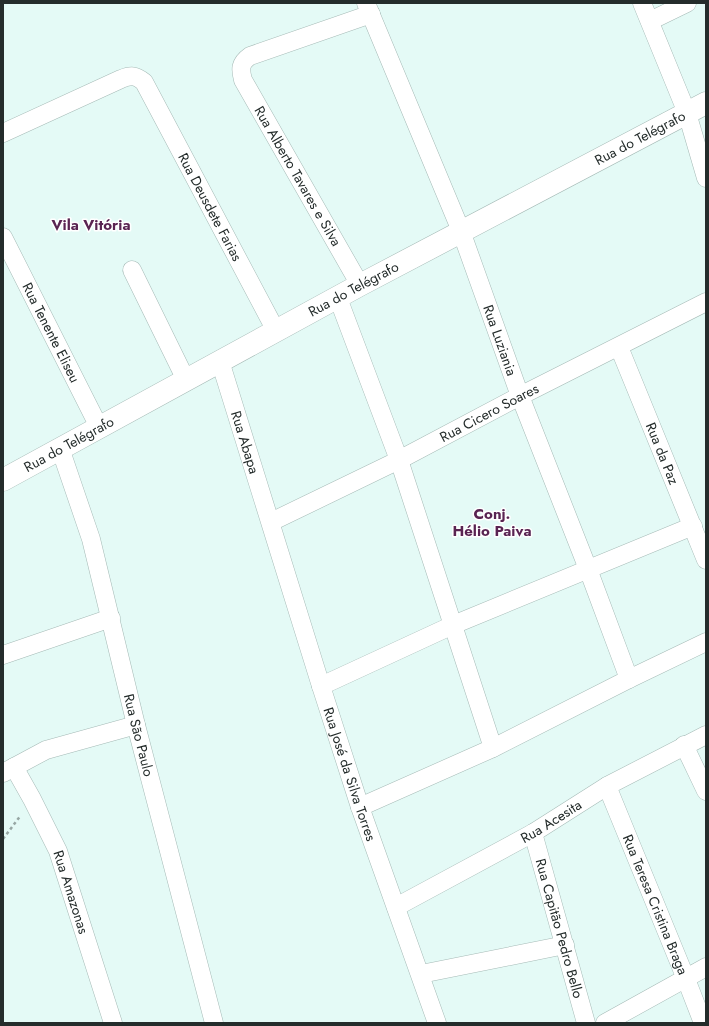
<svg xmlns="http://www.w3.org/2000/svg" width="709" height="1026" font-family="Jost,sans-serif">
<rect width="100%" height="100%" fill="#e4faf6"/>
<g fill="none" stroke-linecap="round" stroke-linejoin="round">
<g stroke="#a5bab6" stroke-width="19">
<g id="street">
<path id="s1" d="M 366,3 L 461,231 L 520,396 L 588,569 L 629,679"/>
<path d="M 642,3 L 687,113 L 706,178"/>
<path d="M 650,21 L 687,3"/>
<path id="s2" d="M 3,133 L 121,79 C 131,75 135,75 144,82 L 276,331"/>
<path id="s3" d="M 3,237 L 99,427"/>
<path d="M 132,270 L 186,380"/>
<path d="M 360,285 L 243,80 C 240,69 240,63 250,56 L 371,14"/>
<path d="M 338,298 L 399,460 L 493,748"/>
<path id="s4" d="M 619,347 L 706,560"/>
<path id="s5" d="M 220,361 L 321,686 L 360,807 L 437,1023"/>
<path id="s6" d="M 60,448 L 91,539 L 136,725 L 214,1023"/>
<path id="s7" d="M 271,522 L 399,460 L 520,396 L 706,302"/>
<path d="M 3,655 L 111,618"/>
<path d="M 321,686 L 453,625 L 693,526"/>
<path d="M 684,745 L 706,791"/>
<path id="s8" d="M 14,767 L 32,799 L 58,851 L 113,1023"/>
<path d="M 3,773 L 46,750 L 136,725"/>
<path id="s9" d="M 607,786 L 686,979 L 703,1023"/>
<path d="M 360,807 L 493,748 L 629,679 L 706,642"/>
<path id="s10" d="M 533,833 L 586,1023"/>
<path id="s11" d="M 396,907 L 533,833 L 607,786 L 706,735"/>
<path d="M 421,974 L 565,945"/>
<path d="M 605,1023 L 706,967"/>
</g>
</g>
<g stroke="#a5bab6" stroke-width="23">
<g id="secondary">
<path id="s12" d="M 3,480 L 360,285 L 706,103"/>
</g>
</g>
<path stroke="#97a7a4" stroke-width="2.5" stroke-dasharray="3 3" stroke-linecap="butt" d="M 3,839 L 21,815"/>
<use href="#street" stroke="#fff" stroke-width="18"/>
<use href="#secondary" stroke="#fff" stroke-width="22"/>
</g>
<g text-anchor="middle" stroke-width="3" stroke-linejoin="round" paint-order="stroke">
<g font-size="14" fill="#242c2b" stroke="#fff">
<text dy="5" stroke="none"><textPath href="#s12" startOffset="723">Rua do Telégrafo</textPath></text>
<text transform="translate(298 176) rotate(60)" y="5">Rua Alberto Tavares e Silva</text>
<text dy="5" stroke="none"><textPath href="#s2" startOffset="296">Rua Deusdete Farias</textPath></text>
<text dy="5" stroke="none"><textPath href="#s12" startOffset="399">Rua do Telégrafo</textPath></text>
<text dy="5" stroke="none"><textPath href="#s3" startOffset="107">Rua Tenente Eliseu</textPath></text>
<text dy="5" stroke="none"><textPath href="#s1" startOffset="363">Rua Luziania</textPath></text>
<text dy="5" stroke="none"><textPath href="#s7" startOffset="244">Rua Cicero Soares</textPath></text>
<text dy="5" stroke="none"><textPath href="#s5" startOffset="85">Rua Abapa</textPath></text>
<text dy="5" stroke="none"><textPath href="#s12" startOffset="75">Rua do Telégrafo</textPath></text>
<text dy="5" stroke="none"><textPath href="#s4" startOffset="115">Rua da Paz</textPath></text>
<text dy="5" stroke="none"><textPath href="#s6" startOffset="298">Rua São Paulo</textPath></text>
<text dy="5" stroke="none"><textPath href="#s5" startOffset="433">Rua José da Silva Torres</textPath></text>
<text dy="5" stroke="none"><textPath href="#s11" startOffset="177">Rua Acesita</textPath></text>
<text dy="5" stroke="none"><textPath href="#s8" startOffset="138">Rua Amazonas</textPath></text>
<text dy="5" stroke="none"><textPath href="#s9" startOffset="128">Rua Teresa Cristina Braga</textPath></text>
<text dy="5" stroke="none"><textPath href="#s10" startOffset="99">Rua Capitão Pedro Bello</textPath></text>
</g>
<g font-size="15" font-weight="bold" fill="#592452" stroke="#fff">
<text x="91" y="230">Vila Vitória</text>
<text x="492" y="519">Conj.<tspan x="492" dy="17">Hélio Paiva</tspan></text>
</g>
</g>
<rect width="709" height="1026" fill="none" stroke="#242c2b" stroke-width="8"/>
</svg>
